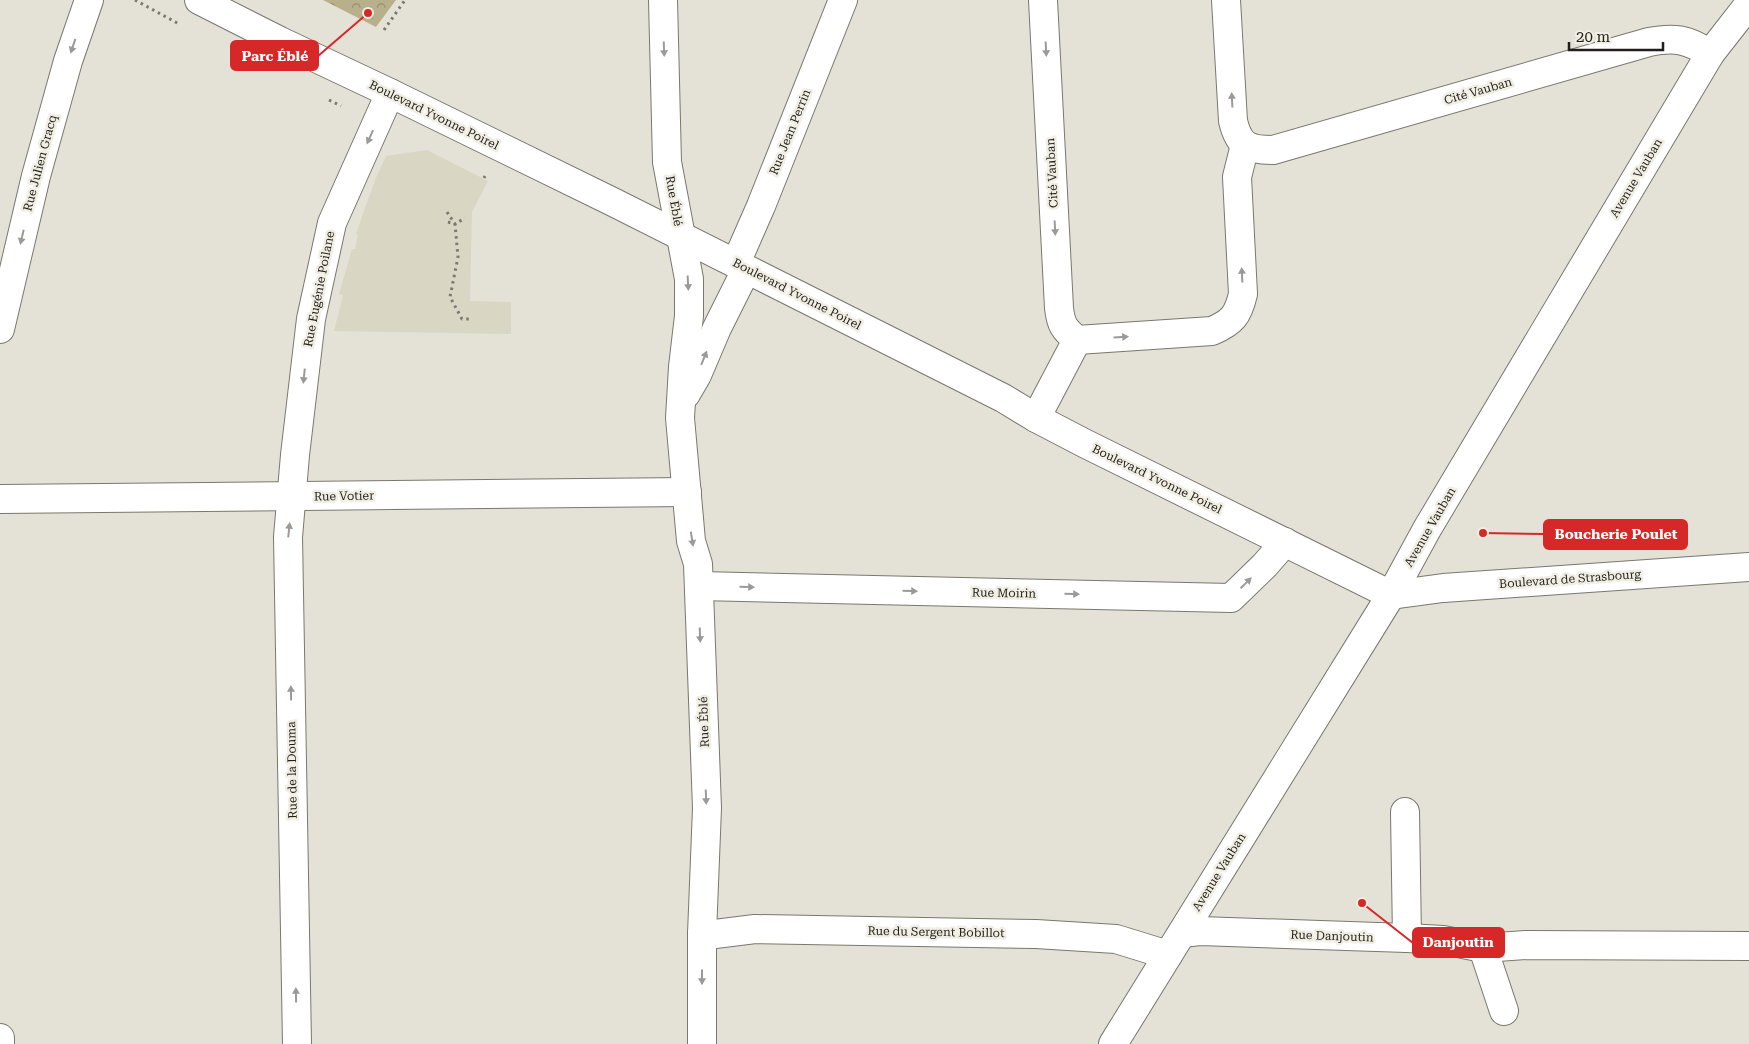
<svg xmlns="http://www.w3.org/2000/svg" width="1749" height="1044" font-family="'Roboto Serif',serif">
<defs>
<pattern id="forest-crowns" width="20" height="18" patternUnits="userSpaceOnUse" patternTransform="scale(1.25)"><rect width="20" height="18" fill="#b8af8b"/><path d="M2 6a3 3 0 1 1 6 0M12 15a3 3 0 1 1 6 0" fill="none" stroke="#958e71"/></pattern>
</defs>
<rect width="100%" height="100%" fill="#e4e1d6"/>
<path fill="#dad6c4" d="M 427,150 L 488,181 L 472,212 L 470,301 L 511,302 L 511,334 L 334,331 L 343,295 L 339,294 L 352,249 L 355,249 L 358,235 L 356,234 L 365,208 L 376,178 L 386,156 Z"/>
<path fill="url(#forest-crowns)" d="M 323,0 L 396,0 L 376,27 Z"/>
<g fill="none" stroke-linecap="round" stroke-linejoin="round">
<g stroke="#7a786e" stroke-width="30">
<g id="minor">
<path d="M 199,0 L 280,41 L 390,93 L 613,202 L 1003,398 L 1036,418 L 1084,443 L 1391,595"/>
<path d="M 663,0 L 667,162 L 689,279 L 689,316 L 683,367 L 680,418 L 691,541 L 698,564 L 707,808 L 702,934 L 702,1044"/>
<path d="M 1043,0 L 1059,308 C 1061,325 1064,329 1077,340 L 1212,331 C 1233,322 1238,315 1243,294 L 1237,177 L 1245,145"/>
<path d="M 1226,0 L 1233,121 C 1239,146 1248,150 1273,150 L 1649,42 C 1674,37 1688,39 1710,54"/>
<path d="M 736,263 L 761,206 L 843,0"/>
<path d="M 0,329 L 36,176 L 68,61 L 89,0"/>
<path d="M 686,394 L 697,375 L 717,328 L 746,270"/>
<path d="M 1036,418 L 1077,340"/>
<path d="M 0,499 L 687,492"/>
<path d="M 699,586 L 1231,598 L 1265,565 L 1285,542"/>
<path d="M 1391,595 L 1443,588 L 1749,567"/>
<path d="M 1405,812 L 1407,938"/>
<path d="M 1182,933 L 1200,931 L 1407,938 L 1443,940 L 1483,948 L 1526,945 L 1749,946"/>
<path d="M 702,934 L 715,934 L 755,929 L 1036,934 L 1116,939 L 1168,955"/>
<path d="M 1483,948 L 1504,1011"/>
<path d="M 0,1038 L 0,1044"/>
<path d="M 297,1044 L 288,537 L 295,455 L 311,319 L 332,223 L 390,93"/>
<path d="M 1113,1044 L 1391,595 L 1427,529 L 1710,54 L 1749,4"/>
</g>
</g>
<g stroke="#7b7972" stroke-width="3" stroke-dasharray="2.5 4" stroke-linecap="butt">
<path d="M 135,0 L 179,24"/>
<path d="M 384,30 L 405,0"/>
<path d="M 329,100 L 341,106"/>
<path d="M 484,178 L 485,176"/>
<path d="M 447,212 L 455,224 L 465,218"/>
<path d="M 448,222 L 455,224 L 458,257 L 450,297 L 462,319 L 470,319"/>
</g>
<use href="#minor" stroke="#fff" stroke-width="28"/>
</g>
<defs><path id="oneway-solid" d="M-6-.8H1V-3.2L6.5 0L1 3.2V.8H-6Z" transform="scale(1.25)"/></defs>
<g fill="#9b9a98">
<use href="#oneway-solid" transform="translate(73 46) rotate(109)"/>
<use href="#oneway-solid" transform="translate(664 49) rotate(88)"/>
<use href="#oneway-solid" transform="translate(1046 49) rotate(87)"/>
<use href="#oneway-solid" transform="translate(1232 100) rotate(-93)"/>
<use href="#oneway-solid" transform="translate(370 137) rotate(114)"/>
<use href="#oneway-solid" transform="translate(1055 228) rotate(87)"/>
<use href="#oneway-solid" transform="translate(22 237) rotate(103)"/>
<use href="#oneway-solid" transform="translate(1242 275) rotate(-93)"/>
<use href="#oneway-solid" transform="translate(688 283) rotate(87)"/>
<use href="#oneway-solid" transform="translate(1121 337) rotate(-4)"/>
<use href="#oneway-solid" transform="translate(704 358) rotate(-68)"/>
<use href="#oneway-solid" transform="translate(304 376) rotate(96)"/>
<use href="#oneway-solid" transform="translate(289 530) rotate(-84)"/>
<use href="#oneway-solid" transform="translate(692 539) rotate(81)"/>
<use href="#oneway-solid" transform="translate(1246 583) rotate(-44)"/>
<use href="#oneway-solid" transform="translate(747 587) rotate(1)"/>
<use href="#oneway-solid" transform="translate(910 591) rotate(1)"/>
<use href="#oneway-solid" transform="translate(1072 594) rotate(1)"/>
<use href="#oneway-solid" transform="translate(700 635) rotate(88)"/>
<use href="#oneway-solid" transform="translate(291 693) rotate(-91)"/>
<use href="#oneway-solid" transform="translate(706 797) rotate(88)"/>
<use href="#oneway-solid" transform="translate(702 977) rotate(90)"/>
<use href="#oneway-solid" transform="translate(296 995) rotate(-91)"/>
</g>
<g text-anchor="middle" stroke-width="5" stroke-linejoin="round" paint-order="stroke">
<g font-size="12" fill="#201f1b" stroke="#f1eee3">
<text transform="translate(1478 91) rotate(-16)" y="4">Cité Vauban</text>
<text transform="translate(434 115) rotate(26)" y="4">Boulevard Yvonne Poirel</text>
<text transform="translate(790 132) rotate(-68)" y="4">Rue Jean Perrin</text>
<text transform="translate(40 163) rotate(-75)" y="4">Rue Julien Gracq</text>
<text transform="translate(1052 173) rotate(-93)" y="4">Cité Vauban</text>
<text transform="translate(1636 178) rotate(-59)" y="4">Avenue Vauban</text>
<text transform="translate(674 201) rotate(80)" y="4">Rue Éblé</text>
<text transform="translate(319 289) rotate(-79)" y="4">Rue Eugénie Poilane</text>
<text transform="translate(797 294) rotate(27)" y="4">Boulevard Yvonne Poirel</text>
<text transform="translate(1157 479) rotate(26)" y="4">Boulevard Yvonne Poirel</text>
<text transform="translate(344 496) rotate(-1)" y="4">Rue Votier</text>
<text transform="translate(1430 527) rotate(-60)" y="4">Avenue Vauban</text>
<text transform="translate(1570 579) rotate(-4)" y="4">Boulevard de Strasbourg</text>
<text transform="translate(1004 593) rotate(1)" y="4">Rue Moirin</text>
<text transform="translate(704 722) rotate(-92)" y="4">Rue Éblé</text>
<text transform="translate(292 770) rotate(-91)" y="4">Rue de la Douma</text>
<text transform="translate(1219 872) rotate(-58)" y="4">Avenue Vauban</text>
<text transform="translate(936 932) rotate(1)" y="4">Rue du Sergent Bobillot</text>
<text transform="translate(1332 936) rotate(2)" y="4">Rue Danjoutin</text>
</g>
</g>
<path fill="none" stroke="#d62828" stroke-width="2" d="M368 13L318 56M1483 533L1544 534M1362 903L1413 943"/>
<g fill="#d62828" stroke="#f1eee3" stroke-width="2">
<circle cx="368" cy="13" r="5"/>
<circle cx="1483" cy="533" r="5"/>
<circle cx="1362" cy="903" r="5"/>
</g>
<g fill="#d62828" stroke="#d62828" stroke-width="2">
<rect x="231" y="41" width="87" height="29" rx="5"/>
<rect x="1544" y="520" width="143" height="29" rx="5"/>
<rect x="1413" y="928" width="91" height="29" rx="5"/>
</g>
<g font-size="14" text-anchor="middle" font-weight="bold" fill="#fff">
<text x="275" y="61">Parc Éblé</text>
<text x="1616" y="539">Boucherie Poulet</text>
<text x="1458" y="947">Danjoutin</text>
</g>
<path d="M1569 42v8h94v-8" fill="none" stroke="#201f1b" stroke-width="2.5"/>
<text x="1576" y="42" font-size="15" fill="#201f1b" stroke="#f1eee3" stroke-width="4" paint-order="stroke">20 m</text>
</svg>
